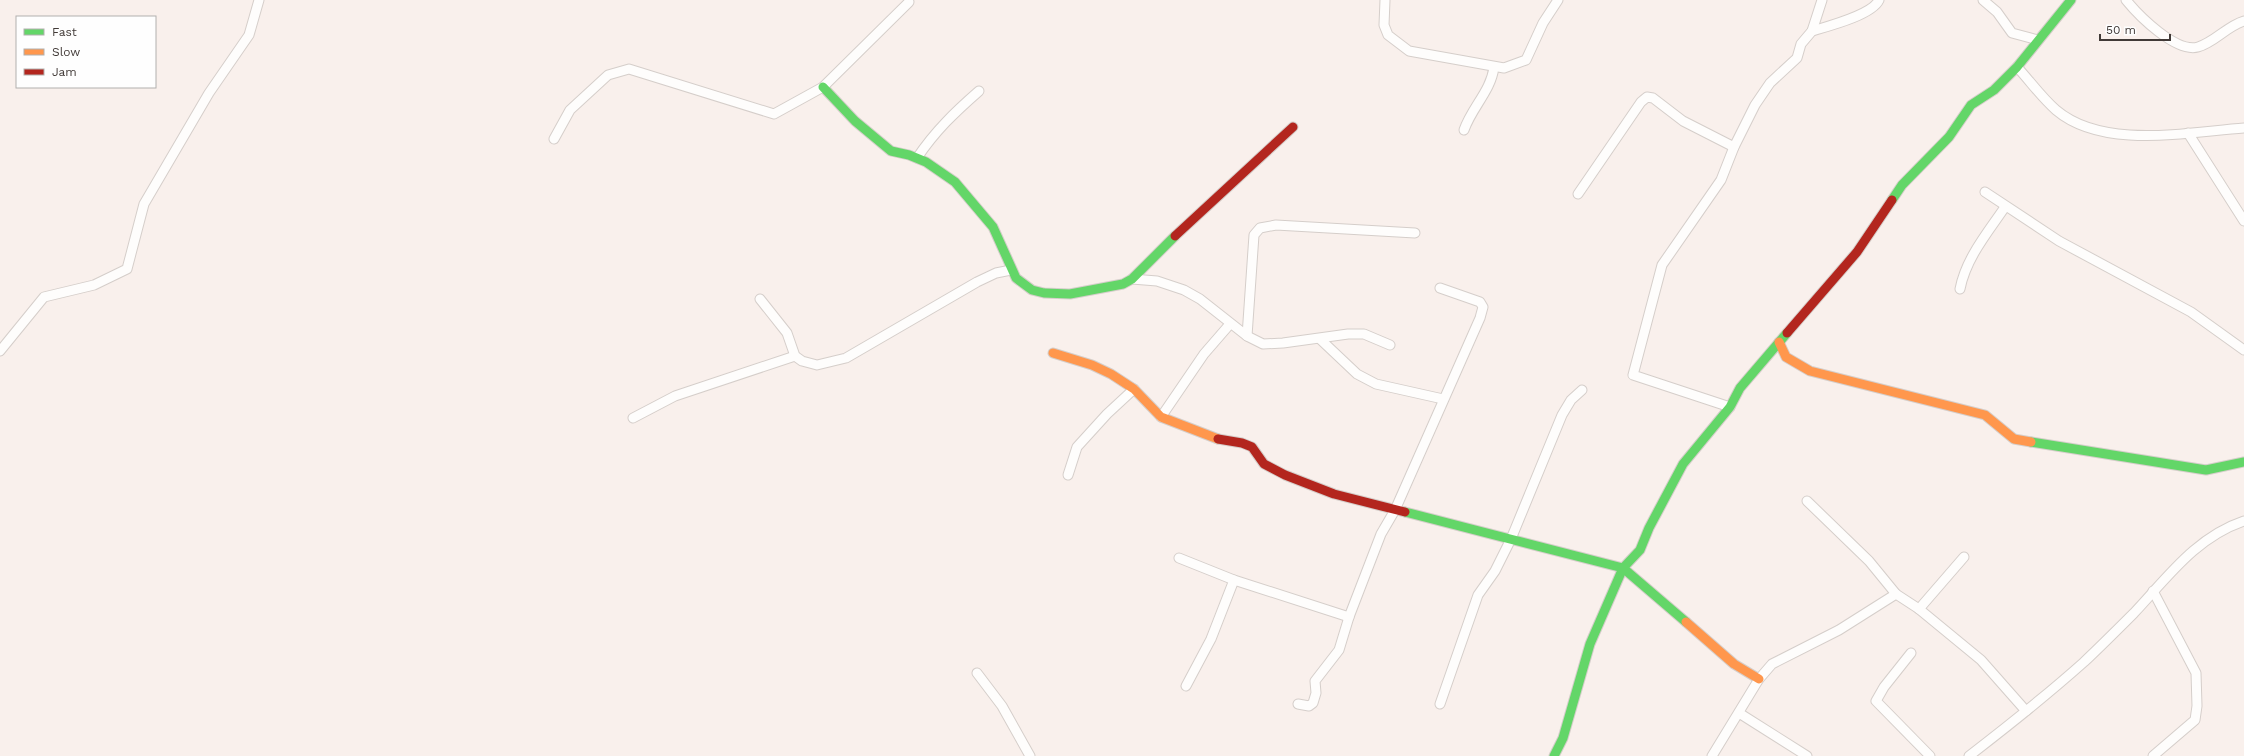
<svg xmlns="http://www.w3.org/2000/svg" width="2244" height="756" font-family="'Work Sans',sans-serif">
<rect width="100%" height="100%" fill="#f9f0ec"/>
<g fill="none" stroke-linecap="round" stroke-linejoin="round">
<g stroke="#d5ceca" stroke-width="11">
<g id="street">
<path d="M 1385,0 L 1384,25 L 1388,35 L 1409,51 L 1504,68 L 1526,60 L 1543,23 L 1558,0"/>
<path d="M 1983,0 L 1997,12 L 2012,33 L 2038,40"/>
<path d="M 2126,0 C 2139,16 2176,53 2198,47 C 2215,42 2227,26 2244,21"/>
<path d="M 1812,31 C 1829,26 1872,15 1879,0"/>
<path d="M 2017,67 C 2030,81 2042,98 2056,110 C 2103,150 2188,132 2244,128"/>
<path d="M 1464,130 C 1472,107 1491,91 1494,67"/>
<path d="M 2188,133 L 2244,221"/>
<path d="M 554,139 L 570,110 L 608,75 L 629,69 L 774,114 L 823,87 L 909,2"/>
<path d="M 917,158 C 935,131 955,112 979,91"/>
<path d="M 1985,192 L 2059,241 L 2191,312 L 2244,350"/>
<path d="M 1578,194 L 1641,102 L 1647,97 L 1653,98 L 1683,121 L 1734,147"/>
<path d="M 1132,279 L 1157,281 L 1184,290 L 1200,299 L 1247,336 L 1263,344 L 1283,343 L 1348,334 L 1364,334 L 1390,345"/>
<path d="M 1960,289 C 1966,258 1988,232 2005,207"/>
<path d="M 760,299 L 787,333 L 795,356 L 802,361 L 817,365 L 846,358 L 977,282 L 996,273 L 1011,270"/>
<path d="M 1247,336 L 1254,235 L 1260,228 L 1276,225 L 1415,233"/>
<path d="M 1320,339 L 1357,374 L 1376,384 L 1443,399"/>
<path d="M 0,351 L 44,297 L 94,285 L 127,269 L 144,204 L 209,93 L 249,35 L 259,0"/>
<path d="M 1730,407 L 1633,375 L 1662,265 L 1721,180 L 1734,147 L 1755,105 L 1770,83 L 1797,58 L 1801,44 L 1812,31 L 1822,0"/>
<path d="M 1161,417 L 1204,354 L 1230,324"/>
<path d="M 633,418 L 675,396 L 795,356"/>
<path d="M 1068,475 L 1077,447 L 1107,414 L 1134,389"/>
<path d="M 1807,501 L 1869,561 L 1896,594 L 1919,609 L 1981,660 L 2026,711"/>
<path d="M 1179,558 L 1234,580 L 1349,617"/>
<path d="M 1919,609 L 1964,557"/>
<path d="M 1911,653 L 1884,687 L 1876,701 L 1930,756"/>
<path d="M 977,673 L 1002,706 L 1030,756"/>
<path d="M 1186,686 L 1211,639 L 1234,580"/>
<path d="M 1298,704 L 1309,706 L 1313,703 L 1316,693 L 1315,681 L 1339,650 L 1349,617 L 1381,534 L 1395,510 L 1480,318 L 1483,307 L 1480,302 L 1440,288"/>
<path d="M 1440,704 L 1478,595 L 1495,571 L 1511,539 L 1562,415 L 1571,400 L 1582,390"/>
<path d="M 1739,713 L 1807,756"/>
<path d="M 1712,756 L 1759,679 L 1772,664 L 1839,630 L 1896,594"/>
<path d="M 1969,756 C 2008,726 2047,695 2084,662 C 2101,646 2118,629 2134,613 C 2167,578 2196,537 2244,521"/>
<path d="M 2153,756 L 2195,720 L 2197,706 L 2196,673 L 2153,591"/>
</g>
</g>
<g stroke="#d5ceca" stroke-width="11">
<g id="fast">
<path d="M 823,87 L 855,121 L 891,151 L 909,155 L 926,162 L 955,182 L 993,227 L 1016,278 L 1032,290 L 1044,293 L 1070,294 L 1123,284 L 1132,279 L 1175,236"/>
<path d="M 1892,200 L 1902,185 L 1949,137 L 1971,105 L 1994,90 L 2017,67 L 2071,0"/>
<path d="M 2031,442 L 2206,470 L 2244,462"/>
<path d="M 1405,512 L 1623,568 L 1686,622"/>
<path d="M 1554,756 L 1563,738 L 1590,644 L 1623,568 L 1640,550 L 1649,528 L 1683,464 L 1730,407 L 1740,388 L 1787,333"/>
</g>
</g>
<g stroke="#d5ceca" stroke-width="11">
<g id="slow">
<path d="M 1779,342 L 1786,357 L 1810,371 L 1985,415 L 2014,439 L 2031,442"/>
<path d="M 1053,353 L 1092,365 L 1111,374 L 1134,389 L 1161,417 L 1218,439"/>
<path d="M 1686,622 L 1734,664 L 1759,679"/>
</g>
</g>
<g stroke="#d5ceca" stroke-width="11">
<g id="jam">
<path d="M 1175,236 L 1293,127"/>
<path d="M 1787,333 L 1857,252 L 1892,200"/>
<path d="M 1218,439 L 1242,443 L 1252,447 L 1264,464 L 1285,475 L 1334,494 L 1405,512"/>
</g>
</g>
<use href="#street" stroke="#fefdfc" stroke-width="9"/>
<use href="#fast" stroke="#63d668" stroke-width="9"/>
<use href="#slow" stroke="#ff974d" stroke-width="9"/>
<use href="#jam" stroke="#b3261e" stroke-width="9"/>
</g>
<rect x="16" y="16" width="140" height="72" fill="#fefefe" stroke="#b2b0ae"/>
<rect x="24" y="29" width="20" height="6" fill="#63d668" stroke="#b2b0ae"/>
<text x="52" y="36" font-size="12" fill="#413a37">Fast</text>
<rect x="24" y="49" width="20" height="6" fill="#ff974d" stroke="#b2b0ae"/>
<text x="52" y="56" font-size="12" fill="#413a37">Slow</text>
<rect x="24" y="69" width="20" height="6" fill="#b3261e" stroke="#b2b0ae"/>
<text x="52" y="76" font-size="12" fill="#413a37">Jam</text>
<path d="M2100 34v6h70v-6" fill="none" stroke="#413a37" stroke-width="2"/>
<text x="2106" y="34" font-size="12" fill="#413a37" stroke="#fefefe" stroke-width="3" paint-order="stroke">50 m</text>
</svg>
